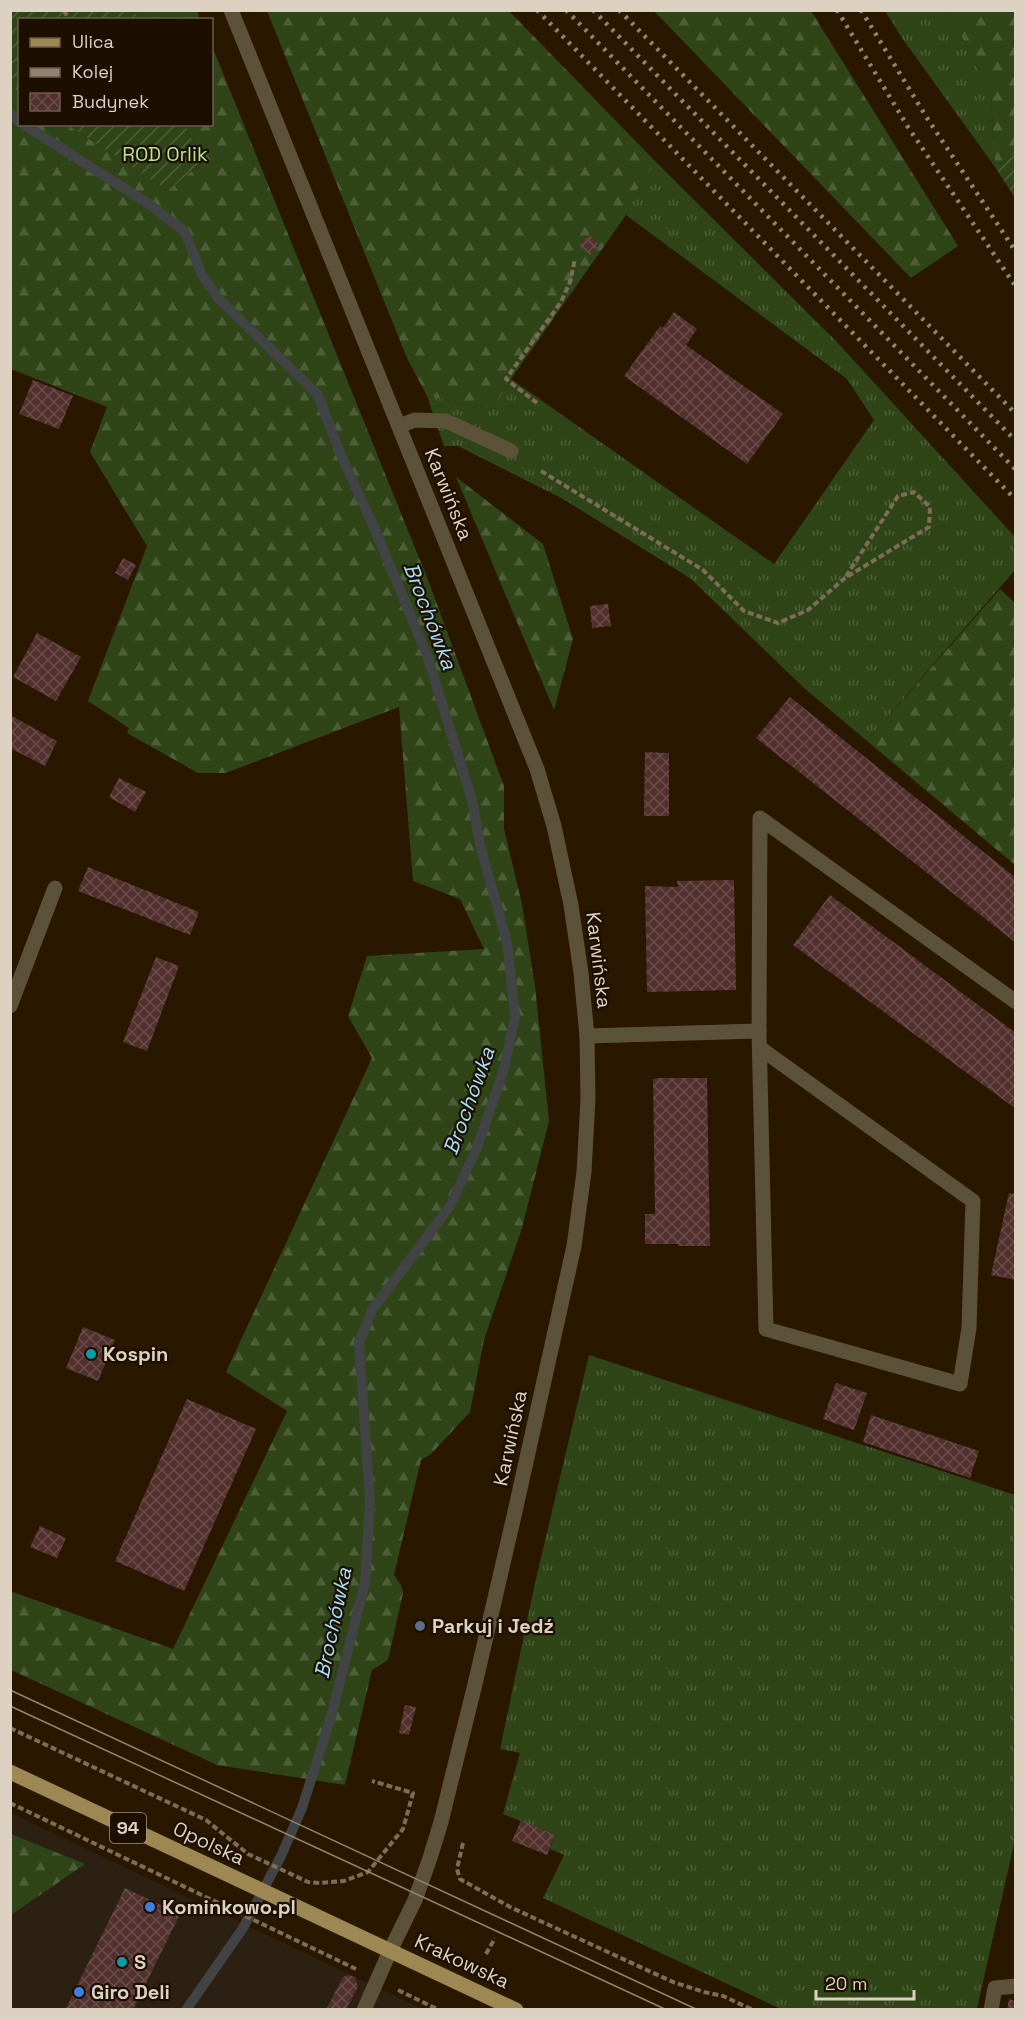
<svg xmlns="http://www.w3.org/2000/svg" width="1026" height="2020" font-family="'Space Grotesk',sans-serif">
<defs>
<pattern id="grass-tufts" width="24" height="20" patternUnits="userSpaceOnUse" patternTransform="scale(1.5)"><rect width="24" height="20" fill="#2f4518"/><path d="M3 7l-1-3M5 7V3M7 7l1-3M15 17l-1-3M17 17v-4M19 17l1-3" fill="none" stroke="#4d5f38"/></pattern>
<pattern id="forest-firs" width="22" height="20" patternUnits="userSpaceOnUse" patternTransform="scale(1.5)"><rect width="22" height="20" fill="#2f4518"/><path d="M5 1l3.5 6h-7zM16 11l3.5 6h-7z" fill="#4d5f38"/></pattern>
<pattern id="garden-furrows" width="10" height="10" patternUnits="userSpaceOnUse" patternTransform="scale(1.5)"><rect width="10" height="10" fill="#2f4518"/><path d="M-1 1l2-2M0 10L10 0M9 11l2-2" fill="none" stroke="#4d5f38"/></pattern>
<pattern id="building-cross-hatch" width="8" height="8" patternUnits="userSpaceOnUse" patternTransform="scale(1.5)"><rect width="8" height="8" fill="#52302e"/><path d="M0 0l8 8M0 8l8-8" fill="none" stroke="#6a4d4b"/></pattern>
</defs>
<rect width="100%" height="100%" fill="#291700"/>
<path fill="#2c2012" d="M 11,1813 L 303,1952 L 423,2009 L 11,2010 Z"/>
<g fill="url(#grass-tufts)">
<path d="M 885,11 L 949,11 L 991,95 L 995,167 L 902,38 Z"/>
<path d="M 656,162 L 837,342 L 1015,537 L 1015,570 L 867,741 L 804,688 L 690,578 L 563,499 L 458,446 L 444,446 L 427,396 L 493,409 L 511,379 L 774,564 L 874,420 L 847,379 L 626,215 L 641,181 Z"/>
<path d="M 589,1355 L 1015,1495 L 1015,1839 L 977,2009 L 781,2009 L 543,1898 L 564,1855 L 550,1849 L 555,1835 L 503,1814 L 520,1753 L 500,1749 L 535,1583 Z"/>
</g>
<g fill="url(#forest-firs)">
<path d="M 134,11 L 197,11 L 200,19 L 138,19 Z"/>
<path d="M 267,11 L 509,11 L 656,162 L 641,181 L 626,215 L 511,379 L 493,409 L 427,396 L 407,358 Z"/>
<path d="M 654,11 L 811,11 L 958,246 L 911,278 Z"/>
<path d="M 949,11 L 1015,11 L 1015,155 L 995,167 L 991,95 Z"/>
<path d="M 212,46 L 428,580 L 504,786 L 504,829 L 522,904 L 535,986 L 549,1121 L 522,1228 L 484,1340 L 470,1412 L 431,1454 L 421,1460 L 394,1575 L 401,1585 L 403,1593 L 388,1660 L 372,1670 L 345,1785 L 217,1765 L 11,1670 L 10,1591 L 173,1649 L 287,1411 L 226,1372 L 372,1058 L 348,1016 L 367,956 L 484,949 L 460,899 L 413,881 L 399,707 L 226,773 L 198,773 L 127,733 L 129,728 L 88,701 L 147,546 L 90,452 L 107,407 L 11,369 L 11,86 L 19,92 L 20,124 L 68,125 L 168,191 L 202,162 L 185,125 L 212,124 Z"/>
<path d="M 456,477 L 543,544 L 573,639 L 554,710 Z"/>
<path d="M 1000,589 L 1015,603 L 1015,865 L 867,741 Z"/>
<path d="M 11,1834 L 85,1864 L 11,1915 Z"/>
</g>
<g fill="url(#garden-furrows)">
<path d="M 10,11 L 134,11 L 138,19 L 20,20 L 19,92 L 11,86 Z"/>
<path d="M 68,125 L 185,125 L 202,162 L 168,191 Z"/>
<path d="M 1015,155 L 1015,198 L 995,167 Z"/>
</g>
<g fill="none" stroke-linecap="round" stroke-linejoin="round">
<g stroke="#424344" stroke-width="10">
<path d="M 10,114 L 20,122"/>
<path d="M 23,124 L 149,204 L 185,232 L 201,273 L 218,298 L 318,395 L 340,453 L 373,525 L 427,655 L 472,800 L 480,845 L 507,942 L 515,1017 L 503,1073 L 476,1150 L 450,1206 L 372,1310 L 359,1343 L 370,1502 L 365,1582 L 331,1717 L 302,1808 L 281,1856 L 243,1928 L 186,2010"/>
</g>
</g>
<g fill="url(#building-cross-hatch)">
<path d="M 590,235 L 599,245 L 590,255 L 579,245 Z"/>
<path d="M 674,312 L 697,329 L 686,345 L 783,414 L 747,464 L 624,376 L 660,326 L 663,328 Z"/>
<path d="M 33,380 L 73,396 L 59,429 L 19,414 Z"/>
<path d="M 123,558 L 136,565 L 128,580 L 115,573 Z"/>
<path d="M 608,604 L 611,626 L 592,628 L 590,606 Z"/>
<path d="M 37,633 L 81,657 L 56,701 L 13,677 Z"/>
<path d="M 790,697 L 1016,878 L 1016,943 L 756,738 Z"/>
<path d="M 10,715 L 57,741 L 45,766 L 10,748 Z"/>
<path d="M 645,752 L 669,753 L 669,816 L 644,816 Z"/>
<path d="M 119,778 L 146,792 L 135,812 L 109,797 Z"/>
<path d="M 88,867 L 199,912 L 190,935 L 78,891 Z"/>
<path d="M 734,880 L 736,990 L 647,992 L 645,886 L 678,887 L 677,881 Z"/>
<path d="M 830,895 L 1016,1033 L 1016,1109 L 793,945 Z"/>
<path d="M 156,957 L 179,966 L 147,1051 L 123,1042 Z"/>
<path d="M 660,1078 L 707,1078 L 710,1246 L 678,1246 L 678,1244 L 645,1244 L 645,1214 L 655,1214 L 653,1079 Z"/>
<path d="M 1009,1193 L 1016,1194 L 1016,1280 L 991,1275 Z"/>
<path d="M 83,1327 L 115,1340 L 98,1381 L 66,1368 Z"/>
<path d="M 836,1383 L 867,1393 L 854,1430 L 823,1419 Z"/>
<path d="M 187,1399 L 256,1429 L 184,1591 L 115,1561 Z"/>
<path d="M 871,1415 L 979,1451 L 970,1478 L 863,1442 Z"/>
<path d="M 40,1526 L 66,1538 L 57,1558 L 30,1547 Z"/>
<path d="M 405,1705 L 416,1707 L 409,1735 L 399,1733 Z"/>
<path d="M 521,1820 L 555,1835 L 547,1855 L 512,1841 Z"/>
<path d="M 125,1888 L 180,1914 L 133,2010 L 65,2010 Z"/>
<path d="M 349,1975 L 355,1977 L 358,1987 L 347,2007 L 345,2010 L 326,2010 L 343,1977 Z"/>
<path d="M 1009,1999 L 1016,2001 L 1016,2010 L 1007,2010 Z"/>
</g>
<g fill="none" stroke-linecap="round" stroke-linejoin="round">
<g stroke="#7c6c59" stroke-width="4" stroke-dasharray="6 3" stroke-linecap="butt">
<path d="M 64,10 L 69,20"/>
<path d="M 537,403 L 506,379 L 561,302 L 570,282 L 575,259"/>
<path d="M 541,471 L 703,570 L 744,611 L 778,623 L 808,610 L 845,578 L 929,527 L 930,507 L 914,492 L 898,496 L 845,578"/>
<path d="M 10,1728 L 206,1820 L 248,1854 L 308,1882 L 320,1883 L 344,1881 L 368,1872 L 403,1829 L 413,1793 L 372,1781"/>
<path d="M 10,1803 L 356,1969"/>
<path d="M 463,1843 L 457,1869 L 460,1879 L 510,1907 L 673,1982 L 704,1992 L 723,1996 L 753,2010"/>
<path d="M 486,1954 L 495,1938"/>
<path d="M 398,1990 L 439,2010"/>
</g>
<g stroke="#5c5239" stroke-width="15">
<path d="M 399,426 L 415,420 L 446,421 L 511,451"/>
<path d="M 10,1006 L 55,888"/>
<path d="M 759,1031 L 760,818 L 1016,1002"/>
<path d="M 587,1036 L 759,1031 L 766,1329 L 960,1384 L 969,1328 L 973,1201 L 760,1048"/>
<path d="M 364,2010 L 390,1951"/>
<path d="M 991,2010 L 995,1988 L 1016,1986"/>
</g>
<path stroke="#5c5239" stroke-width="15" d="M 231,10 L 537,769 L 554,826 L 571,905 L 581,973 L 587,1036 L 588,1099 L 584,1172 L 574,1246 L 514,1516 L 476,1680 L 441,1822 L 430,1858 L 415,1900 L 390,1951"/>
<path stroke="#9d8853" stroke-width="15" d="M 10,1772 L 516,2010"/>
<g stroke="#928371" stroke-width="1.5">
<path d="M 10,1690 L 698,2010"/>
<path d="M 10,1706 L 667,2010"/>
</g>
<g stroke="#928371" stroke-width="4.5" stroke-dasharray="3 6" stroke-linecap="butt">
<path d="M 537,10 L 1016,500"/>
<path d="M 566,10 L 1016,470"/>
<path d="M 593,10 L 1016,441"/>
<path d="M 619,10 L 1016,414"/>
<path d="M 837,10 L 908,127 L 1016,287"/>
<path d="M 861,10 L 927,118 L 1016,252"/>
</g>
</g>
<g fill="#0f9aa8" stroke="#1c0f00" stroke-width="2">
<circle cx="91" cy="1354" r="6"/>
<circle cx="122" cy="1962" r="6"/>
</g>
<circle fill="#5c6f8a" stroke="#1c0f00" stroke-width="2" cx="420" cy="1626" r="6"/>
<g fill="#3f7fe0" stroke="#1c0f00" stroke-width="2">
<circle cx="150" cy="1907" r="6"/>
<circle cx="79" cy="1992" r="6"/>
</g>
<g text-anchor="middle" stroke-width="4.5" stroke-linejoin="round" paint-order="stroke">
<rect fill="#1c0f00" stroke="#a39788" stroke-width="1.5" x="110" y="1813" width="36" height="30" rx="4.5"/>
<g font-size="18" font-weight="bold" fill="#ddd1c2">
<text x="128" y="1834">94</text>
</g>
<g font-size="20" fill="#b8e491" stroke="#1c0f00">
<text x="165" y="161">ROD Orlik</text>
</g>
<g font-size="20" fill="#ddd1c2" stroke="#1c0f00">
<text transform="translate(449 494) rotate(68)" y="7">Karwińska</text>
<text transform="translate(599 960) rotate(83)" y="7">Karwińska</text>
<text transform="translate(510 1438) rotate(-78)" y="7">Karwińska</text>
<text transform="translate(209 1843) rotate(25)" y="7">Opolska</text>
<text transform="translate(462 1961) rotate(25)" y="7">Krakowska</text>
</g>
<g font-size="20" font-weight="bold" fill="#ddd1c2" stroke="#1c0f00" text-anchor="start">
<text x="103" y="1361">Kospin</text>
<text x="432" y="1633">Parkuj i Jedź</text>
<text x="162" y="1914">Kominkowo.pl</text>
<text x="134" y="1969">S</text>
<text x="91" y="1999">Giro Deli</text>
</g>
<g font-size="21" font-style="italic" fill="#a3dffa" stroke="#1c0f00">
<text transform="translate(430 616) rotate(69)" y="7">Brochówka</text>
<text transform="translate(469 1101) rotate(-70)" y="7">Brochówka</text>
<text transform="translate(333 1623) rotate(-78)" y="7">Brochówka</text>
</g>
</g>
<rect width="1026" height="2020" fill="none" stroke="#ddd1c2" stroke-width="24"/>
<rect x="18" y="18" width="195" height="108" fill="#1c0f00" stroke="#695d4e" stroke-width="1.5"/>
<rect x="30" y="38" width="30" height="9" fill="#9d8853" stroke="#695d4e" stroke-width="1.5"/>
<text x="72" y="48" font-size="18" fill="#ddd1c2">Ulica</text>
<rect x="30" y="68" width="30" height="9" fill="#928371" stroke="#695d4e" stroke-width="1.5"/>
<text x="72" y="78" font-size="18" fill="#ddd1c2">Kolej</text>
<rect x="30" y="93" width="30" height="18" fill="url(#building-cross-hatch)" stroke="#695d4e" stroke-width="1.5"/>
<text x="72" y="108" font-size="18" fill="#ddd1c2">Budynek</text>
<path d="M816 1990v9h98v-9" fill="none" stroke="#ddd1c2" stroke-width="3"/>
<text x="825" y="1990" font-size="18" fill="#ddd1c2" stroke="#1c0f00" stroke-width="4.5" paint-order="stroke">20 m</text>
</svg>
